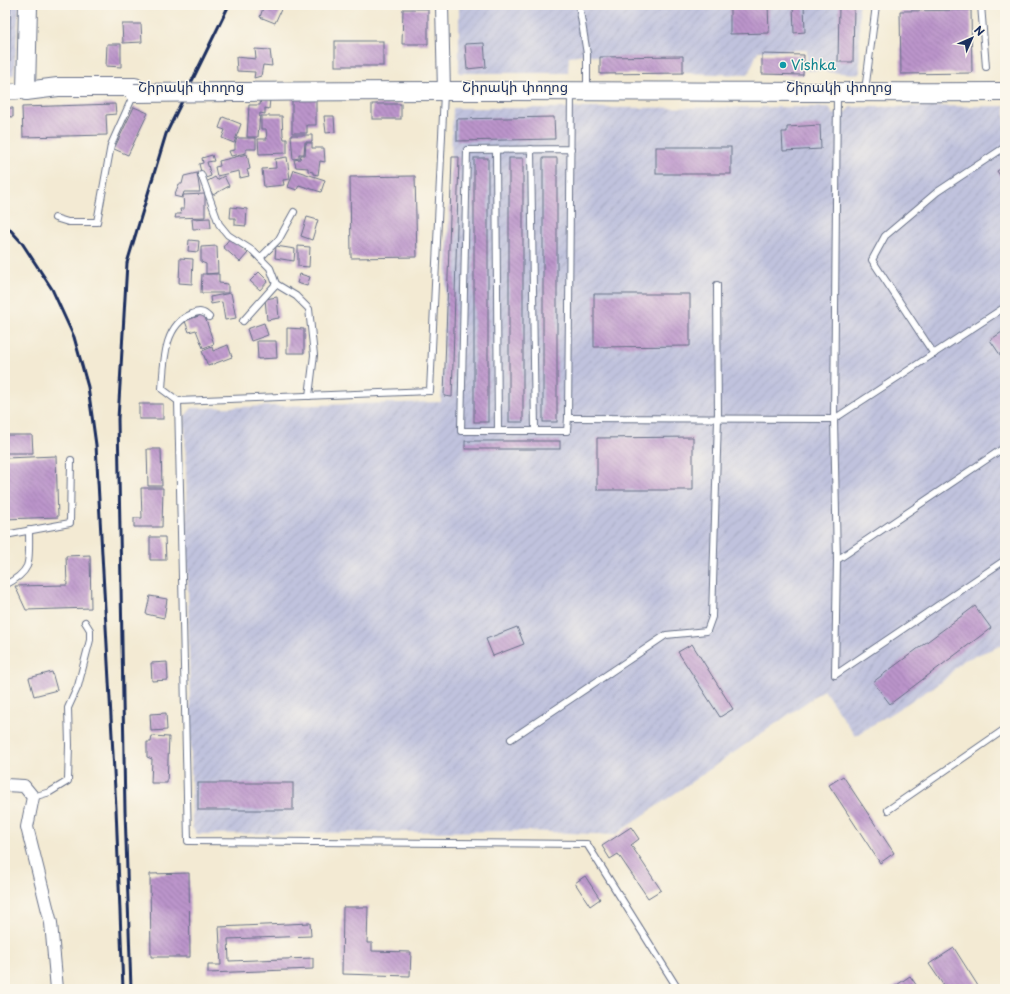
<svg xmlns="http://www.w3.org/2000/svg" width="1010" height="994" font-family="'Playpen Sans','Noto Sans Armenian',sans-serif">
<defs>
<pattern id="industrial-furrows" width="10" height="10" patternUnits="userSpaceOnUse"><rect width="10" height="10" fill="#c0c2dd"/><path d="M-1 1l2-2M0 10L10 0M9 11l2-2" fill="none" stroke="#a4a7c0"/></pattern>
<pattern id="building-back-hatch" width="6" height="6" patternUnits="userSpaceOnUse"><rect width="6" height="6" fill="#bb94ca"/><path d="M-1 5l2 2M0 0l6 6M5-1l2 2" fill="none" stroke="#9779a7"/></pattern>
</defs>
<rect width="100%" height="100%" fill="#fbf7ec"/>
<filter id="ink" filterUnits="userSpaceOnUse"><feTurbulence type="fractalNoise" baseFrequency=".025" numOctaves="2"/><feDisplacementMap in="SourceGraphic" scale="8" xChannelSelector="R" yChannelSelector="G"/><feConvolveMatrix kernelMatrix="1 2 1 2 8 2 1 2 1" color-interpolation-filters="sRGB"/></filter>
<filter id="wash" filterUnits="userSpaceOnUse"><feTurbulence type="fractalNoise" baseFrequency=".012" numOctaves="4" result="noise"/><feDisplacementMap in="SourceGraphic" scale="16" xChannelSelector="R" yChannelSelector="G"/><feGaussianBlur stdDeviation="0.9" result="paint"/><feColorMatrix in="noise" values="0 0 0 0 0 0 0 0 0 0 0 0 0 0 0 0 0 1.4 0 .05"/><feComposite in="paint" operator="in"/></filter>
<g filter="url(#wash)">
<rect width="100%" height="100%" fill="#f3ead3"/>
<g fill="url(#industrial-furrows)">
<path d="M 5,5 L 19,5 L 14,75 L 5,75 Z"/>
<path d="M 459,5 L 859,5 L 860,74 L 826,72 L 825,70 L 807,71 L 807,50 L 758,51 L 748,75 L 683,73 L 600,74 L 600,57 L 587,54 L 569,56 L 568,73 L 459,73 Z"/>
<path d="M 1005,106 L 1005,644 L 962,661 L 943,681 L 855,736 L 824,690 L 615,835 L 527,831 L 197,834 L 192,827 L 185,416 L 192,408 L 441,402 L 453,108 L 583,108 L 829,107 L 833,114 L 843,115 L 850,107 Z"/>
</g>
<g id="blocks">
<g fill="url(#building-back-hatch)">
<path d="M 264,5 L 283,5 L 275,23 L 260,17 Z"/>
<path d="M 730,5 L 768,5 L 769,33 L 730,34 Z"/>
<path d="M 793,5 L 804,5 L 805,32 L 794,33 Z"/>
<path d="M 839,5 L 854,5 L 853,62 L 838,62 Z"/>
<path d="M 403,9 L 428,9 L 428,44 L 402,44 Z"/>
<path d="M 971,10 L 972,73 L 901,74 L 900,11 Z"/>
<path d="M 122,24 L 141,24 L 142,42 L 123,43 Z"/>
<rect x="335" y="41" width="48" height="25"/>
<path d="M 484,43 L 486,67 L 467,69 L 465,44 Z"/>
<path d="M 107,44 L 121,44 L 121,67 L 106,66 Z"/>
<path d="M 255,49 L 270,50 L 272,66 L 263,65 L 261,76 L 254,78 L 255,72 L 237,71 L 236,57 L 256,59 Z"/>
<path d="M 762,54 L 804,55 L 803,75 L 762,74 Z"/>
<path d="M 683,56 L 683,73 L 600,74 L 600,57 Z"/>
<path d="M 292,98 L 316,98 L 316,125 L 307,125 L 307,133 L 292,133 Z"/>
<path d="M 261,99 L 270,99 L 269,109 L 265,108 L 265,114 L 260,113 L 258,137 L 247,137 L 249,105 L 260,105 Z"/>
<path d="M 115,104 L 116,114 L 106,115 L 107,135 L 23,137 L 22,107 Z"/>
<rect x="372" y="104" width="29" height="15"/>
<path d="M 134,107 L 148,113 L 128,155 L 114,149 Z"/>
<path d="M 5,108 L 13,108 L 13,117 L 5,116 Z"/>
<path d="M 261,116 L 282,116 L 283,135 L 284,139 L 287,139 L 287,153 L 259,154 L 258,139 L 267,139 L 266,129 L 261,129 Z"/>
<path d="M 324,116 L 334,116 L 335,132 L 326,133 Z"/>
<path d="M 223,117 L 241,124 L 234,143 L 222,138 L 225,130 L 219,128 Z"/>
<path d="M 554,117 L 555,139 L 457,141 L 457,119 Z"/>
<path d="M 820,125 L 821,149 L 783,151 L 782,132 L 787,132 L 787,127 Z"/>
<path d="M 291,135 L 312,135 L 312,142 L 305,142 L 304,154 L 299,154 L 299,158 L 293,159 Z"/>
<path d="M 237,138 L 256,138 L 256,149 L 246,149 L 246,153 L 231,156 L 229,151 L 235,150 L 235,144 Z"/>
<path d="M 306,143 L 312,143 L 312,148 L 324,148 L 325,162 L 320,161 L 318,175 L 313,174 L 313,172 L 308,171 L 308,168 L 296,167 L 294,160 L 300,159 L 301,155 L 305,155 Z"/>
<rect x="656" y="147" width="75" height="27"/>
<path d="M 247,154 L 250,169 L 247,170 L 249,176 L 240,178 L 239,171 L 217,176 L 215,167 L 220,166 L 219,161 Z"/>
<path d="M 212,155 L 214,161 L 207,162 L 211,176 L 203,179 L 199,164 L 203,163 L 202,158 Z"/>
<path d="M 287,157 L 290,179 L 283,180 L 284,185 L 264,187 L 262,169 L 276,168 L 275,159 Z"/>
<path d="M 452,157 L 459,157 L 452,397 L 444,396 Z"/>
<rect x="474" y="158" width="14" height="264"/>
<rect x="509" y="158" width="14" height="264"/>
<rect x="543" y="158" width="14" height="264"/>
<path d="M 1005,166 L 1005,183 L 997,171 Z"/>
<path d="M 294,170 L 325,180 L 321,192 L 299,185 L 297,190 L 288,187 Z"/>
<path d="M 197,173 L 200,192 L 184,192 L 182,198 L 174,196 L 179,184 L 182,184 L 184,176 Z"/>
<path d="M 224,176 L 229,186 L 213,195 L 206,182 L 215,177 L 217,180 Z"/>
<path d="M 415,176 L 417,257 L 351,258 L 350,177 Z"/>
<path d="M 205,194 L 205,217 L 175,218 L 176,214 L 181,214 L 180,209 L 184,209 L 183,195 Z"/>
<path d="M 231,207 L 247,209 L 246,226 L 235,225 L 235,218 L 230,218 Z"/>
<path d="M 307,217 L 318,220 L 312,240 L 301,236 Z"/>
<path d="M 210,218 L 211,228 L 193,229 L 192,219 Z"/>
<path d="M 230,238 L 248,253 L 240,262 L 223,247 Z"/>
<path d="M 189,240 L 199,241 L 198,252 L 188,251 Z"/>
<path d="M 217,246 L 218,273 L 206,274 L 206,264 L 201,262 L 201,247 Z"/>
<path d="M 276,246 L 295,249 L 294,261 L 275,258 Z"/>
<path d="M 298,246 L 310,247 L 309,267 L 298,266 Z"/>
<path d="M 180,258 L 193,259 L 192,284 L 179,283 Z"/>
<path d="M 259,272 L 268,281 L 260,290 L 250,281 Z"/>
<path d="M 202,274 L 219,274 L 219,283 L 228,284 L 228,293 L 201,293 Z"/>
<path d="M 300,274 L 310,277 L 307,286 L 297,283 Z"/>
<path d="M 231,293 L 236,318 L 225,320 L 222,302 L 211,304 L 210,297 Z"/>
<path d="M 594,294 L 690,294 L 690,346 L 594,347 Z"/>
<path d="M 277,297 L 279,318 L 267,320 L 265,299 Z"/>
<path d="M 204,314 L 214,344 L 203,348 L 196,330 L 189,332 L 185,321 Z"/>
<path d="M 264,323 L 268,335 L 251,341 L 247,329 Z"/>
<path d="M 287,328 L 304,329 L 304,353 L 287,353 Z"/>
<path d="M 1005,330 L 1005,362 L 990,340 Z"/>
<path d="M 257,341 L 276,341 L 277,358 L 258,359 Z"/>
<path d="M 228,345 L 232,357 L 208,366 L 202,351 L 212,347 L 213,351 Z"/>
<rect x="139" y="404" width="24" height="15"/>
<path d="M 5,435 L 32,435 L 33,453 L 5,453 Z"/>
<path d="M 693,437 L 693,490 L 597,490 L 597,438 Z"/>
<rect x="465" y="441" width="95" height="8"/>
<path d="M 147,449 L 161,449 L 162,486 L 148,486 Z"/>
<path d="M 56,456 L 58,517 L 5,519 L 5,458 Z"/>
<path d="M 141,488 L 163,488 L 162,527 L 134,527 L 134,518 L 142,518 Z"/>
<path d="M 150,537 L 165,537 L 166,560 L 150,560 Z"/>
<path d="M 90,555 L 91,608 L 26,610 L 15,586 L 67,585 L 66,556 Z"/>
<path d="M 150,596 L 167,599 L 164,618 L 146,614 Z"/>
<path d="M 975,606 L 991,628 L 890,704 L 873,682 Z"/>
<path d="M 517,627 L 524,644 L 493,656 L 486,639 Z"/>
<path d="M 692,644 L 733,709 L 720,717 L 678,652 Z"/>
<path d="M 167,662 L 168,680 L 152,681 L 151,663 Z"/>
<path d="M 52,672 L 57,690 L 34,696 L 29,678 Z"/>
<path d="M 166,713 L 167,730 L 151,731 L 150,714 Z"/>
<path d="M 152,736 L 169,737 L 167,783 L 151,783 L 152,759 L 147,757 L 147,742 L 151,742 Z"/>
<path d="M 843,776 L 894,853 L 880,863 L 829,785 Z"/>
<rect x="198" y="783" width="95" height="27"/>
<path d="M 631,827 L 639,839 L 631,845 L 661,890 L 648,898 L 618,854 L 610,859 L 602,846 Z"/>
<path d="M 189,873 L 190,957 L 151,957 L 150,874 Z"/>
<path d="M 585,876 L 600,899 L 590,906 L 575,883 Z"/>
<path d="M 343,907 L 368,907 L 367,943 L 372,943 L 372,951 L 411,952 L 410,976 L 342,974 Z"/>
<path d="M 310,923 L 311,936 L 228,939 L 229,961 L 313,958 L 313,969 L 208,973 L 208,965 L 221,965 L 219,927 Z"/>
<path d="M 954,948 L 980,989 L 946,989 L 929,964 Z"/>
<path d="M 910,976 L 919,989 L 891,989 Z"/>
</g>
</g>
</g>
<g filter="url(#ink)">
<use href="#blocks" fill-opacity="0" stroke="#677087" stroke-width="1"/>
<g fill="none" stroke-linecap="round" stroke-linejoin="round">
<g stroke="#677087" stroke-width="8">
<g id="service">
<path d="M 579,5 L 587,54 L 587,89"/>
<path d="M 981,5 L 986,67"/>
<path d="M 865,91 L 876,5"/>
<path d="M 6,92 L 7,5"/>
<path d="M 837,94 L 834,419 L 837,560 L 835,675 L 1005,560"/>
<path d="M 531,149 L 535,431"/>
<path d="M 571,149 L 467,150 L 461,431 L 567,431 L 568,418 L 571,92"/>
<path d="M 496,150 L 498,431"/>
<path d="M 201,174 L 219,224 L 228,235 L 253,251 L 270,268 L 276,284 L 296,296 L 309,309 L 314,355 L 309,396"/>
<path d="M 55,218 L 68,222 L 97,222 L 111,145 L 134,94"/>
<path d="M 260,258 L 279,239 L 294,212"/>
<path d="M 209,317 C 203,311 199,311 192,314 C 163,325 164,363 162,389 L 178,401 L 430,391 L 444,93"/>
<path d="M 243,321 L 276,284"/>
<path d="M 934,354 L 872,260 L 885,236 L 937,192 L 1005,147"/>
<path d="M 178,401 L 188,841 L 587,844 L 678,989"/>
<path d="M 568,418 L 834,419 L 1005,307"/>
<path d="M 5,535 L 70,523 L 71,460"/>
<path d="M 837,560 L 1005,447"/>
<path d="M 5,585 C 13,581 23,575 27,566 C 30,558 29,539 29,530"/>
<path d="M 511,739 L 666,635 L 707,631 L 712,617 L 718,419 L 717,285"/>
<path d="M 33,797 L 50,792 L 68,781 L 69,745 L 68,708 L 78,686 L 90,640 L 90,630 L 85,622"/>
<path d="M 888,810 L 1005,729"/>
</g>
</g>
<g stroke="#677087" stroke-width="14">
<g id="minor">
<path d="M 442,5 L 444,92"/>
<path d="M 5,785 L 24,786 L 33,797 L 27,827 L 51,923 L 57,989"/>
</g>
</g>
<g stroke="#677087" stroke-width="16">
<path id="tertiary" d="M 5,92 L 26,91"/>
</g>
<g stroke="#677087" stroke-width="20">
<g id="secondary">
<path d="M 26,91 L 58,87 L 135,87"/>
<path d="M 26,91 L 28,5"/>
<path d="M 235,92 C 492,89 748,93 1005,92"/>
</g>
</g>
<use href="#service" stroke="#fff" stroke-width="6"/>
<use href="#minor" stroke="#fff" stroke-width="12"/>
<use href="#tertiary" stroke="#fff" stroke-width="15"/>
<use href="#secondary" stroke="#fff" stroke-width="18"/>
<g stroke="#1b2f5e" stroke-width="3">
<path d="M 5,224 L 22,243 L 52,289 L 74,337 L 88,387 L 96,445 L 116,808 L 123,989"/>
<path d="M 131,989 L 125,811 L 118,419 L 127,263 L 166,134 L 229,5"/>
</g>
<g stroke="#677087" stroke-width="20" stroke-linecap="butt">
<path id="secondary-bridge" d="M 134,93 L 235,92"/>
</g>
<use href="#secondary-bridge" stroke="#fff" stroke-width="18"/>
</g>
</g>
<circle fill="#0f9aa8" stroke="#fbf7ec" stroke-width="1.5" cx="783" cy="65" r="4"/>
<g text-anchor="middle" stroke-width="3" stroke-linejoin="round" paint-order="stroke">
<g font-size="14" fill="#0d838f" stroke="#fbf7ec" text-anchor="start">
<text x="791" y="70">Vishka</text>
</g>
<g font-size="14" fill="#1b2f5e" stroke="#fbf7ec">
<text x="191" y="92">Շիրակի փողոց</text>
<text x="515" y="92">Շիրակի փողոց</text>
<text x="839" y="92">Շիրակի փողոց</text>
</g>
</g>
<rect width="1010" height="994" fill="none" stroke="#fbf7ec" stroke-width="20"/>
<g transform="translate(972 38) rotate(45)" stroke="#fbf7ec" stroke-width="3" paint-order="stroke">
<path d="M0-3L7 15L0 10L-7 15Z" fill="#1b2f5e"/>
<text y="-6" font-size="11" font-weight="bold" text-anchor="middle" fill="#1b2f5e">N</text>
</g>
</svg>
